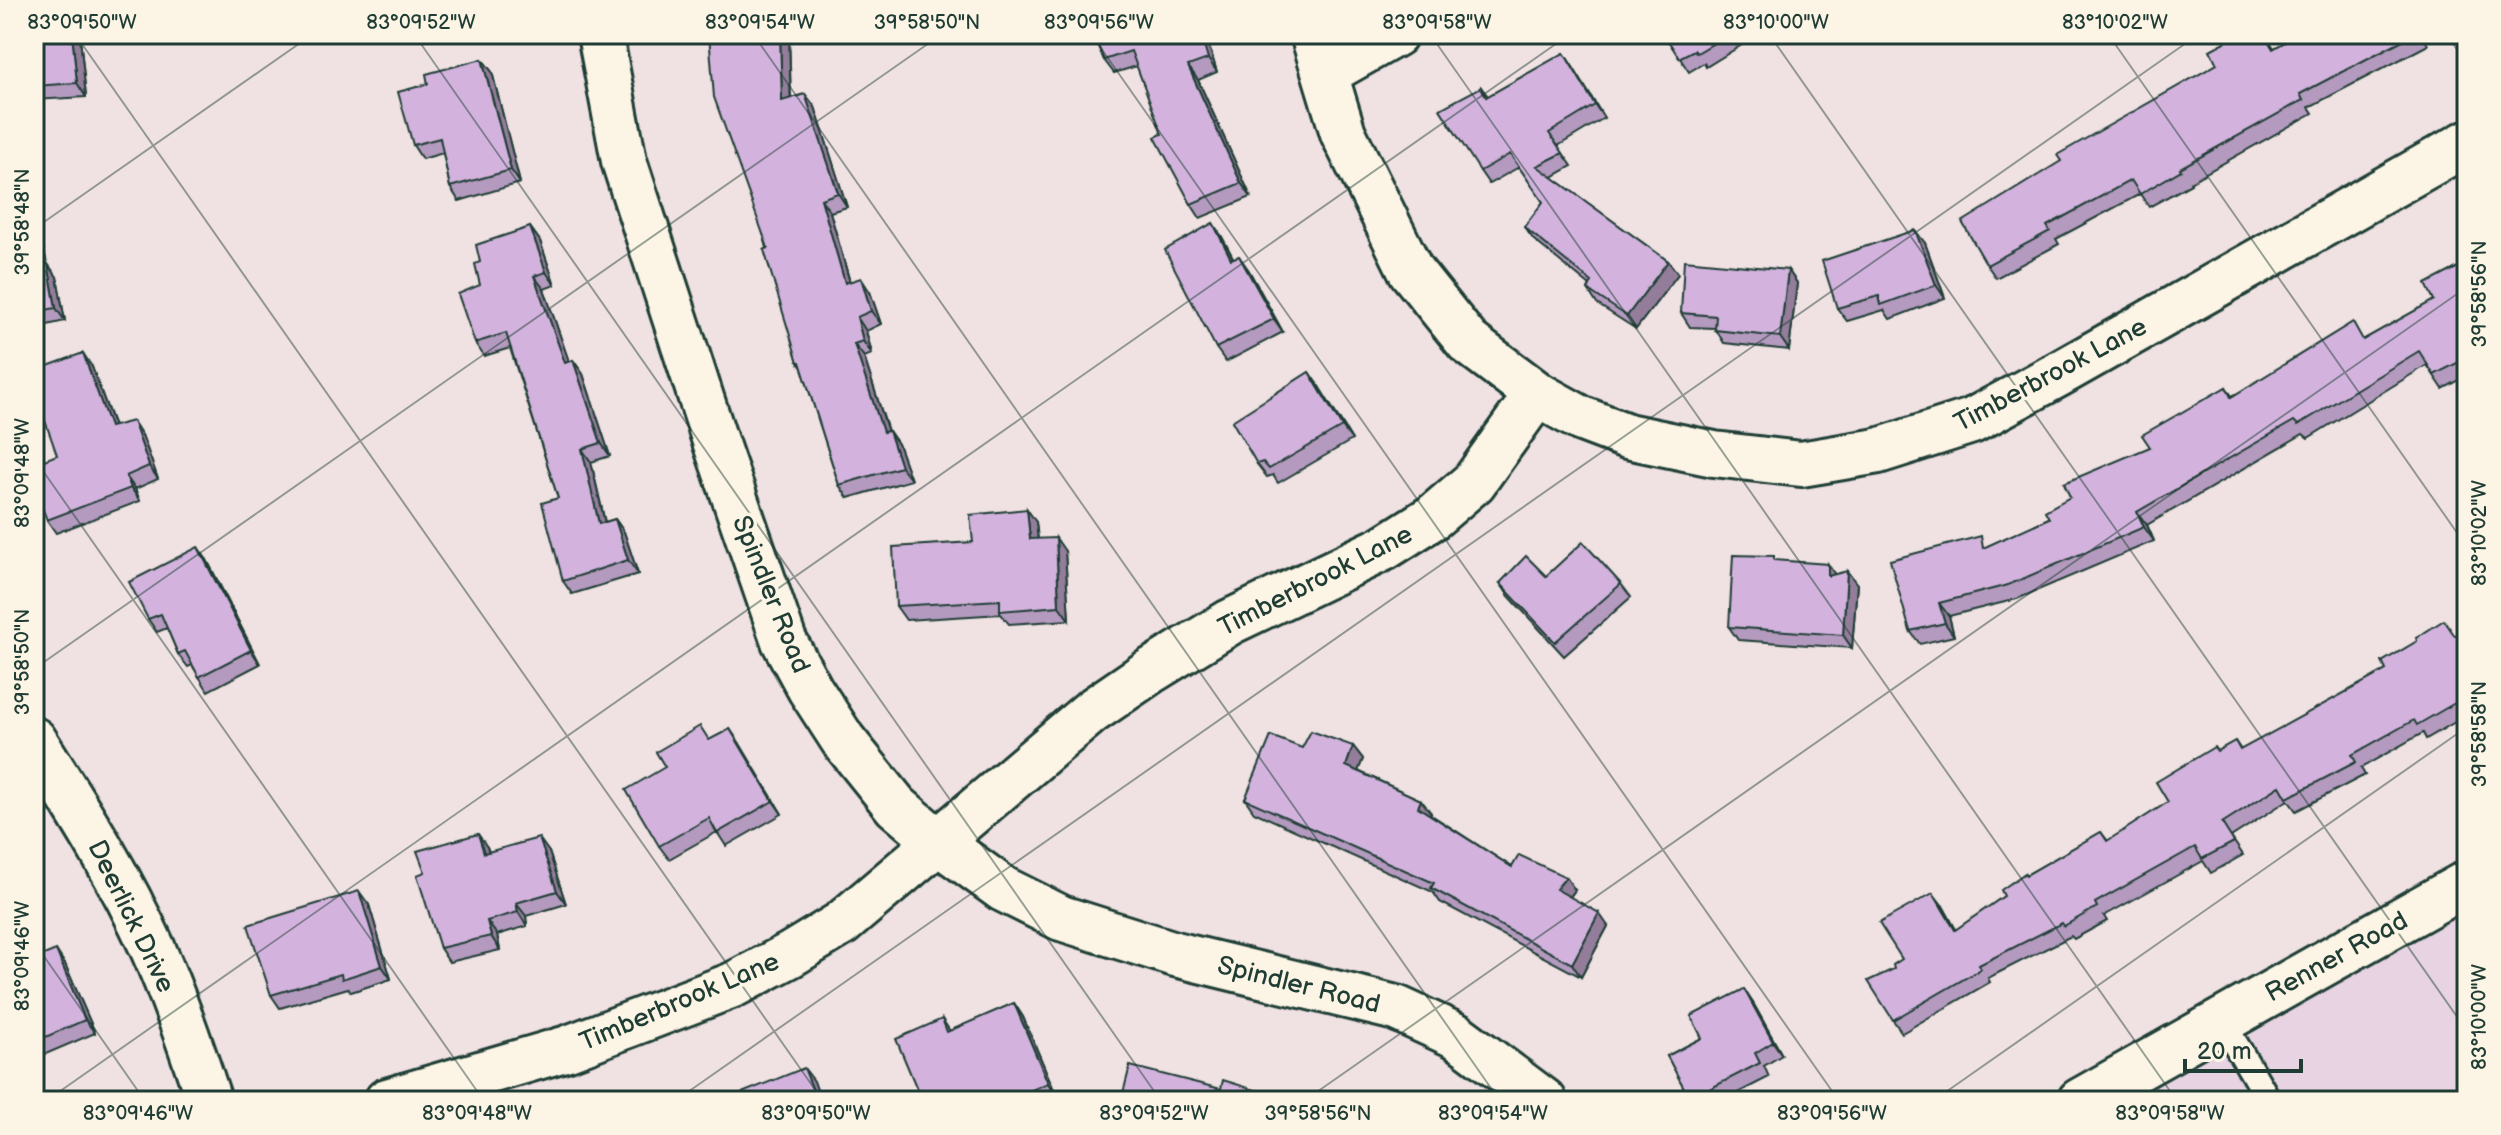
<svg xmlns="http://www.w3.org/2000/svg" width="2501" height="1135" font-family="'Balsamiq Sans',sans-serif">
<rect width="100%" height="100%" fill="#f0e1e3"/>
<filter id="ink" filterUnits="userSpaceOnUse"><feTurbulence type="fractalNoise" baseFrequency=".0125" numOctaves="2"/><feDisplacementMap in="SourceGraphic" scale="16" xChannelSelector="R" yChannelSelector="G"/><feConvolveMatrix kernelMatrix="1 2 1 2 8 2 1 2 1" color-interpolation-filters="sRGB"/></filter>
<g filter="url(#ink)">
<path fill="#e7d3e2" d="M 2467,892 L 2467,1101 L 2080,1101 Z"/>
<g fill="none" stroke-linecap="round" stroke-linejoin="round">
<g stroke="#1f3d34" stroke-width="30">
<path id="service" d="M 2222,1021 L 2269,1101"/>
</g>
<g stroke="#1f3d34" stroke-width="50">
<g id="minor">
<path d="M 600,34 L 624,161 L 715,441 L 784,641 L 810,689 L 843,740 L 896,806 L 937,841 L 1003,889 L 1061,918 L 1175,954 L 1396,1008 L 1457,1036 L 1544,1101"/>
<path d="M 1313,34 L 1343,133 L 1411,271 L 1468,342 L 1537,394 L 1582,419 L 1627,436 L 1714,454 L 1801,464 L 1878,451 L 1972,421 L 2057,375 L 2467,143"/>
<path d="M 1326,73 L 1395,34"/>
<path d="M 34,740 C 76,807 119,874 152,947 C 174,996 192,1049 209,1101"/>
<path d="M 387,1101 L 568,1048 L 733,985 L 790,955 L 841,924 L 1092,711 L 1149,672 L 1230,622 L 1384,548 L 1433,517 L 1474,482 L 1537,394"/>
</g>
</g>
<g stroke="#1f3d34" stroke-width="50">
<path id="secondary" d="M 2080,1101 L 2467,883"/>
</g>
<use href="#service" stroke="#fcf5e5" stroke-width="24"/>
<use href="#minor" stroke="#fcf5e5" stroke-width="44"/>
<use href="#secondary" stroke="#fcf5e5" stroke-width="44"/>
</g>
<g fill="#b59abf" stroke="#1f3d34" stroke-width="2">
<path d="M 34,34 L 78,34 L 80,37 L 86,97 L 34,100 Z"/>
<path d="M 709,34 L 789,34 L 791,98 L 805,94 L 815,107 L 847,207 L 830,212 L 850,282 L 870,292 L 881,324 L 866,331 L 872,354 L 864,357 L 888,431 L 889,431 L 898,444 L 911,480 L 848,498 L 839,485 L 802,368 L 798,362 Z"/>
<path d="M 1093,34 L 1205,34 L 1217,72 L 1198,80 L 1251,197 L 1200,218 L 1191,204 L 1162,134 L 1137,66 L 1114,73 L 1104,60 Z"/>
<path d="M 1664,34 L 1754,34 L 1743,40 L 1745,43 L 1706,67 L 1704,63 L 1689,72 Z"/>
<path d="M 2240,34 L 2265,34 L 2274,48 L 2299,34 L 2422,34 L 2428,45 L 2309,107 L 2313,113 L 2190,182 L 2191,184 L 2149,207 L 2140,194 L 2056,239 L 2059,244 L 1996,278 L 1987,265 L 2217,64 Z"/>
<path d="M 1564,53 L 1604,118 L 1558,146 L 1572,166 L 1552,177 L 1668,261 L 1678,274 L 1636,329 L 1597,304 L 1588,290 L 1590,286 L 1534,240 L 1524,227 L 1543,202 L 1519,167 L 1489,184 L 1480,171 L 1481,87 L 1488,96 Z"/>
<path d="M 482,59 L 492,72 L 520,183 L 459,201 L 450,187 L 443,153 L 422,159 L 413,145 L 428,84 Z"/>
<path d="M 34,206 L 47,264 L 57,277 L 65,321 L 34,328 Z"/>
<path d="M 530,227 L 540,241 L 555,285 L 544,289 L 569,362 L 573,360 L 583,374 L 610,456 L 591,462 L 605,522 L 615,519 L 624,532 L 638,574 L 572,594 L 563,581 L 558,498 L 510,348 L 484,356 L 475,343 L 480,285 L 480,262 Z"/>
<path d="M 1222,237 L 1233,258 L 1248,269 L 1283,332 L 1226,362 L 1216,348 Z"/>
<path d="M 1925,243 L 1945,298 L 1890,319 L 1884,310 L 1847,321 L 1837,308 Z"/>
<path d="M 2467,264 L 2467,376 L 2443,389 L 2427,365 L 2308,438 L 2303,434 L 2147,525 L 2154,541 L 2017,599 L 1949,616 L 1954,636 L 1920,644 L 1910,631 L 1988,546 L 2049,518 L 2070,497 L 2150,447 L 2226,387 L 2232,396 L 2364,339 L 2434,300 Z"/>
<path d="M 1788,270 L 1797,283 L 1789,350 L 1724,343 L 1715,328 L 1690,327 L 1681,313 Z"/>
<path d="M 92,367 L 114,426 L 142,435 L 158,479 L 135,489 L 140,501 L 56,533 L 47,520 L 57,455 Z"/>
<path d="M 1318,385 L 1352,440 L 1278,483 L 1273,475 L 1267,477 L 1257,464 Z"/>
<path d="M 1036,522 L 1038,539 L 1065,551 L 1069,620 L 1009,624 L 1001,614 L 906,620 L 896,606 L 973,542 Z"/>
<path d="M 207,560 L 260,664 L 208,691 L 192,665 L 188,667 L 178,654 L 167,628 L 157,632 L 148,619 Z"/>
<path d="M 1777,561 L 1835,574 L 1857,584 L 1852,648 L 1738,640 L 1729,627 Z"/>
<path d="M 1546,576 L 1621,584 L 1631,597 L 1564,656 L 1509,596 L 1500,583 Z"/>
<path d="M 2467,629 L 2467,715 L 2426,739 L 2423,733 L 2361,768 L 2365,775 L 2296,811 L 2288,800 L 2231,837 L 2243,855 L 2211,873 L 2203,861 L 2104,916 L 2107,921 L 2074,939 L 2071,936 L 1988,978 L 1990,982 L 1902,1033 L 1893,1020 L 1894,969 L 1943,906 L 1956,930 L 2004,896 L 2026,875 L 2101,832 L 2108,841 L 2168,802 L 2217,751 L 2235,741 L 2241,750 Z"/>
<path d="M 730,729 L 782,814 L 726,846 L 717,832 L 669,859 L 659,846 L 710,740 Z"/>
<path d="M 1353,746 L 1363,759 L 1358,771 L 1421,800 L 1431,813 L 1430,814 L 1512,867 L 1575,890 L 1570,897 L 1608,926 L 1581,977 L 1440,902 L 1433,892 L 1254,812 L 1245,799 L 1302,748 Z"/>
<path d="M 487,847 L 489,852 L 549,852 L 566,904 L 526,916 L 527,926 L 497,935 L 500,950 L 449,962 L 440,948 L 425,872 Z"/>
<path d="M 369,905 L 391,979 L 351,992 L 348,988 L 280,1008 L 271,995 Z"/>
<path d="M 34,959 L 65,964 L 95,1033 L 34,1059 Z"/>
<path d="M 1014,1003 L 1023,1017 L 1057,1097 L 1047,1101 L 922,1101 L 942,1019 L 950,1031 Z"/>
<path d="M 1753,1003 L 1782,1055 L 1764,1066 L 1769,1077 L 1722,1101 L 1691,1101 L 1667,1056 L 1702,1038 Z"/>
</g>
<g fill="#947d9b" stroke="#1f3d34" stroke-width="2">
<path d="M 72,34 L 78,34 L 80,37 L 86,97 L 77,83 Z"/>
<path d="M 780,34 L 789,34 L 791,114 L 782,101 Z"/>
<path d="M 1200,34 L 1205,34 L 1217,72 L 1208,59 Z"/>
<path d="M 1564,53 L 1573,67 L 1604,118 L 1595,105 Z"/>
<path d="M 482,59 L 492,72 L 520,183 L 511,170 Z"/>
<path d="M 1188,66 L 1198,80 L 1251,197 L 1241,183 Z"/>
<path d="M 805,94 L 815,107 L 847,207 L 838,193 Z"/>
<path d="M 821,199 L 830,212 L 854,297 L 845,283 Z"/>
<path d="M 34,206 L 50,278 L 40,265 L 34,235 Z"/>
<path d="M 1213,223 L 1222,237 L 1241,272 L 1231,259 Z"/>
<path d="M 530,227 L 540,241 L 555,285 L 546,272 Z"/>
<path d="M 1915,230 L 1925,243 L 1945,298 L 1936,285 Z"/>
<path d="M 1239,256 L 1248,269 L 1283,332 L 1274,319 Z"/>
<path d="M 1668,261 L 1678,274 L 1636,329 L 1627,316 Z"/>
<path d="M 48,264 L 57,277 L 65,321 L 56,308 Z"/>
<path d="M 1788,270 L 1797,283 L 1789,350 L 1780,337 Z"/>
<path d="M 534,276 L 544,289 L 574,376 L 565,363 Z"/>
<path d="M 861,278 L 870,292 L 881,324 L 871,311 Z"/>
<path d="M 857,317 L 866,331 L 872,354 L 863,341 Z"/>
<path d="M 854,344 L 864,357 L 892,445 L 883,432 Z"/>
<path d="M 83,353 L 92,367 L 119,441 L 110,427 Z"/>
<path d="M 573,360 L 583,374 L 610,456 L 601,443 Z"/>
<path d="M 1309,372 L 1318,385 L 1352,440 L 1342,427 Z"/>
<path d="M 133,421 L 142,435 L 158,479 L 149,466 Z"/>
<path d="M 889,431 L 898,444 L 911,480 L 901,467 Z"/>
<path d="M 582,449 L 591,462 L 608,537 L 599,524 Z"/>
<path d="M 126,476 L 135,489 L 140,501 L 131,488 Z"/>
<path d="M 1027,509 L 1036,522 L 1039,552 L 1030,539 Z"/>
<path d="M 2137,512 L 2147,525 L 2154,541 L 2144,527 Z"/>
<path d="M 615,519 L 624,532 L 638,574 L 628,560 Z"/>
<path d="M 1056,538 L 1065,551 L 1069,620 L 1059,606 Z"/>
<path d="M 198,547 L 207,560 L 260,664 L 251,650 Z"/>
<path d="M 1828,564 L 1837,578 L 1828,576 Z"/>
<path d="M 1847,571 L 1857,584 L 1852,648 L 1843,635 Z"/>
<path d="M 1939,603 L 1949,616 L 1954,636 L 1945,623 Z"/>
<path d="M 730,729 L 739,742 L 782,814 L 773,801 Z"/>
<path d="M 1353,746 L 1363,759 L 1355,779 L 1346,766 Z"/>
<path d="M 1421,800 L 1431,813 L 1427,820 L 1418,807 Z"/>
<path d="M 478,834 L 487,847 L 494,866 L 484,853 Z"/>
<path d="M 539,838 L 549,852 L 566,904 L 557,891 Z"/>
<path d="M 1566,877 L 1575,890 L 1566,902 L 1556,889 Z"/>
<path d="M 359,891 L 369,905 L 391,979 L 382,966 Z"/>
<path d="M 1933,893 L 1943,906 L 1964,944 L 1955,930 Z"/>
<path d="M 516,903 L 526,916 L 527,926 L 518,912 Z"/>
<path d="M 1599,913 L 1608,926 L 1581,977 L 1572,964 Z"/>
<path d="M 487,921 L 497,935 L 500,950 L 491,936 Z"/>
<path d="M 56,950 L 65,964 L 95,1033 L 85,1020 Z"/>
<path d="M 1744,989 L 1753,1003 L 1782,1055 L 1773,1042 Z"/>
<path d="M 1014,1003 L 1023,1017 L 1057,1097 L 1048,1083 Z"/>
<path d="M 804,1068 L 814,1081 L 821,1101 L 817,1101 Z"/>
<path d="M 1262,1092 L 1268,1101 L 1259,1101 Z"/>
</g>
<g fill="#d3b3de" stroke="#1f3d34" stroke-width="2">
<path d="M 34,34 L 72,34 L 77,83 L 34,86 Z"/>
<path d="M 709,34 L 780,34 L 782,101 L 805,94 L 838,193 L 821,199 L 845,283 L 861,278 L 871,311 L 857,317 L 863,341 L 854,344 L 883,432 L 889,431 L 901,467 L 839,485 L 800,362 L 798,362 L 764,250 L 768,248 L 714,97 Z"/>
<path d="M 1093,34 L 1200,34 L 1208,59 L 1188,66 L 1241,183 L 1191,204 L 1155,137 L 1162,134 L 1131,51 L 1104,60 Z"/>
<path d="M 1664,34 L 1729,34 L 1697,53 L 1694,50 L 1679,58 Z"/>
<path d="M 2240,34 L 2264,34 L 2273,49 L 2299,34 L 2414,34 L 2300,94 L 2303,100 L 2180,168 L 2181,170 L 2140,194 L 2131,180 L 2047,226 L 2050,231 L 1987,265 L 1962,222 L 2061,161 L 2057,155 L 2217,64 L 2210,50 Z"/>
<path d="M 1564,53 L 1595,105 L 1549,133 L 1563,153 L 1537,166 L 1668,261 L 1627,316 L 1588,290 L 1592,282 L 1524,227 L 1543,202 L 1510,154 L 1480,171 L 1440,109 L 1481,87 L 1486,97 Z"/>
<path d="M 482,59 L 511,170 L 450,187 L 440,138 L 413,145 L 398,92 L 428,84 L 426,74 Z"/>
<path d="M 1213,223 L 1231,259 L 1239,256 L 1274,319 L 1216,348 L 1165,250 Z"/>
<path d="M 530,227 L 546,272 L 534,276 L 565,363 L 573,360 L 601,443 L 582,449 L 599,524 L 615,519 L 628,560 L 563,581 L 542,503 L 558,498 L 506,333 L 475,343 L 458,294 L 480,285 L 475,264 L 480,262 L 476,245 Z"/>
<path d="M 1915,230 L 1936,285 L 1881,305 L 1879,296 L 1837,308 L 1822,261 Z"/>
<path d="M 34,235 L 40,265 L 48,264 L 56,308 L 34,312 Z"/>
<path d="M 1684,260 L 1788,270 L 1780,337 L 1715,330 L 1716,316 L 1681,313 Z"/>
<path d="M 2466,263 L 2467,351 L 2466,352 L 2467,358 L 2434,375 L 2419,351 L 2298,425 L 2294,421 L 2137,512 L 2144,527 L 2008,585 L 1939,603 L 1945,623 L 1910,631 L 1890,560 L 1981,536 L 1983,548 L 2049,518 L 2045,511 L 2070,497 L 2064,483 L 2150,447 L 2142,435 L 2226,387 L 2231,397 L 2353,322 L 2363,340 L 2434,300 L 2426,284 Z"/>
<path d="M 83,353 L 110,427 L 133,421 L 149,466 L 126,476 L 131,488 L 47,520 L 34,487 L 34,464 L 57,455 L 34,389 L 34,371 Z"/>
<path d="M 1309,372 L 1342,427 L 1269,469 L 1263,462 L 1257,464 L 1232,421 Z"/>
<path d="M 1027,509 L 1030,539 L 1056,538 L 1059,606 L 1000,611 L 1000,600 L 896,606 L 893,547 L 973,542 L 970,515 Z"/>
<path d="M 1583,542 L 1621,584 L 1555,642 L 1500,583 L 1526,556 L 1546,576 Z"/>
<path d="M 198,547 L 251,650 L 199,677 L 185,651 L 178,654 L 161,614 L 148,619 L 129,582 Z"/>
<path d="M 1733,555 L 1774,556 L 1774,560 L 1828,564 L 1828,576 L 1847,571 L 1843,635 L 1729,627 Z"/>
<path d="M 2444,620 L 2455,636 L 2467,629 L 2467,696 L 2417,725 L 2414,720 L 2352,755 L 2356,762 L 2287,798 L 2280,786 L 2222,823 L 2234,842 L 2202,859 L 2195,847 L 2095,903 L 2097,907 L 2064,926 L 2062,923 L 1979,965 L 1981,969 L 1893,1020 L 1868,981 L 1894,969 L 1893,965 L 1902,959 L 1879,923 L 1933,893 L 1955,930 L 2004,896 L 2001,890 L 2025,873 L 2026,875 L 2101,832 L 2107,841 L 2168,802 L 2156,782 L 2214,747 L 2217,751 L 2235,741 L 2240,750 L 2386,670 L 2382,662 L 2417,641 L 2416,638 Z"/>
<path d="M 700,726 L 709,740 L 730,729 L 773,801 L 717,833 L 709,818 L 659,846 L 626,790 L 665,767 L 656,752 Z"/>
<path d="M 1311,731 L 1353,746 L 1346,766 L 1421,800 L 1418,807 L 1512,867 L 1519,855 L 1566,877 L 1556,889 L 1599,913 L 1572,964 L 1431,888 L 1434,883 L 1245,799 L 1271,736 L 1302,748 Z"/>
<path d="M 478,834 L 484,853 L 539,838 L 557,891 L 516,903 L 518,912 L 487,921 L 491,936 L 440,948 L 417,875 L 425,872 L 417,851 Z"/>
<path d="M 359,891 L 382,966 L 342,979 L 341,974 L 271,995 L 248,925 Z"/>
<path d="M 56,950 L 85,1020 L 34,1042 L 34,959 Z"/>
<path d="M 1744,989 L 1773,1042 L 1755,1053 L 1760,1063 L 1690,1099 L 1667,1056 L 1702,1038 L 1691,1016 Z"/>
<path d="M 1014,1003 L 1048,1083 L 1006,1101 L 922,1101 L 896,1039 L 942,1019 L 947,1032 Z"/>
<path d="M 1130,1066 L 1221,1089 L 1223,1080 L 1262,1092 L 1258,1100 L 1260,1101 L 1121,1101 Z"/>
<path d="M 804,1068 L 817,1101 L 722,1101 Z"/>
</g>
</g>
<path fill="none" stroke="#1f3d34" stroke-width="2" stroke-opacity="0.45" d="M 75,34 L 823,1101M 414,34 L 1161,1101M 753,34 L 1500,1101M 1091,34 L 1839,1101M 1430,34 L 2177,1101M 1769,34 L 2467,1031M 2108,34 L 2467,547M 2446,34 L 2467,64M 34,229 L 313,34M 34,458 L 484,1101M 34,669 L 942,34M 34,942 L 145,1101M 46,1101 L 1570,34M 675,1101 L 2199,34M 1304,1101 L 2467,287M 1933,1101 L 2467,727"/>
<g text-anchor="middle" stroke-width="7" stroke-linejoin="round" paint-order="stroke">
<g font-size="26" fill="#1f3d34" stroke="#fcf5e5">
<text transform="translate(2050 374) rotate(-28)" y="9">Timberbrook Lane</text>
<text transform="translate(1315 580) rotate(-27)" y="9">Timberbrook Lane</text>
<text transform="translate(772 594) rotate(68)" y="9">Spindler Road</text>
<text transform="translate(132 916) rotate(64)" y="9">Deerlick Drive</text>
<text transform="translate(2336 956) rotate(-29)" y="9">Renner Road</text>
<text transform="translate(1299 984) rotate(14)" y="9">Spindler Road</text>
<text transform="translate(679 1001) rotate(-23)" y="9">Timberbrook Lane</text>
</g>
</g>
<rect width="2501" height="1135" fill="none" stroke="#fcf5e5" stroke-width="88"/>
<path d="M2185 1059v12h116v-12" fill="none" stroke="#1f3d34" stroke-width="4"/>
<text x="2197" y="1059" font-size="24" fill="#1f3d34" stroke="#fcf5e5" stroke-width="6" paint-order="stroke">20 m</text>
<rect x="44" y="44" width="2413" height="1047" fill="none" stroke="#1f3d34" stroke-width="3"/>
<g font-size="20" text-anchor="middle" fill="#1f3d34">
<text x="82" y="29">83°09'50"W</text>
<text x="421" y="29">83°09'52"W</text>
<text x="760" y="29">83°09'54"W</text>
<text x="927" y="29">39°58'50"N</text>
<text x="1099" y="29">83°09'56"W</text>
<text x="1437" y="29">83°09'58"W</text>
<text x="1776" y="29">83°10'00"W</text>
<text x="2115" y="29">83°10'02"W</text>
<text transform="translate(22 222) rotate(-90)" y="7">39°58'48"N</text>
<text transform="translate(2479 294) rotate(-90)" y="7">39°58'56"N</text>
<text transform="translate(22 473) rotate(-90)" y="7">83°09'48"W</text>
<text transform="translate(2479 533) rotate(-90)" y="7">83°10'02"W</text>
<text transform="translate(22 662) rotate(-90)" y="7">39°58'50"N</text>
<text transform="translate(2479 734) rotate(-90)" y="7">39°58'58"N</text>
<text transform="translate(22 956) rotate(-90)" y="7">83°09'46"W</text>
<text transform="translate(2479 1017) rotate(-90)" y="7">83°10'00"W</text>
<text x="138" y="1120">83°09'46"W</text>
<text x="477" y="1120">83°09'48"W</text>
<text x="816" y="1120">83°09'50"W</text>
<text x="1154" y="1120">83°09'52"W</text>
<text x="1318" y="1120">39°58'56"N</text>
<text x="1493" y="1120">83°09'54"W</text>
<text x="1832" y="1120">83°09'56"W</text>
<text x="2170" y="1120">83°09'58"W</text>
</g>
</svg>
